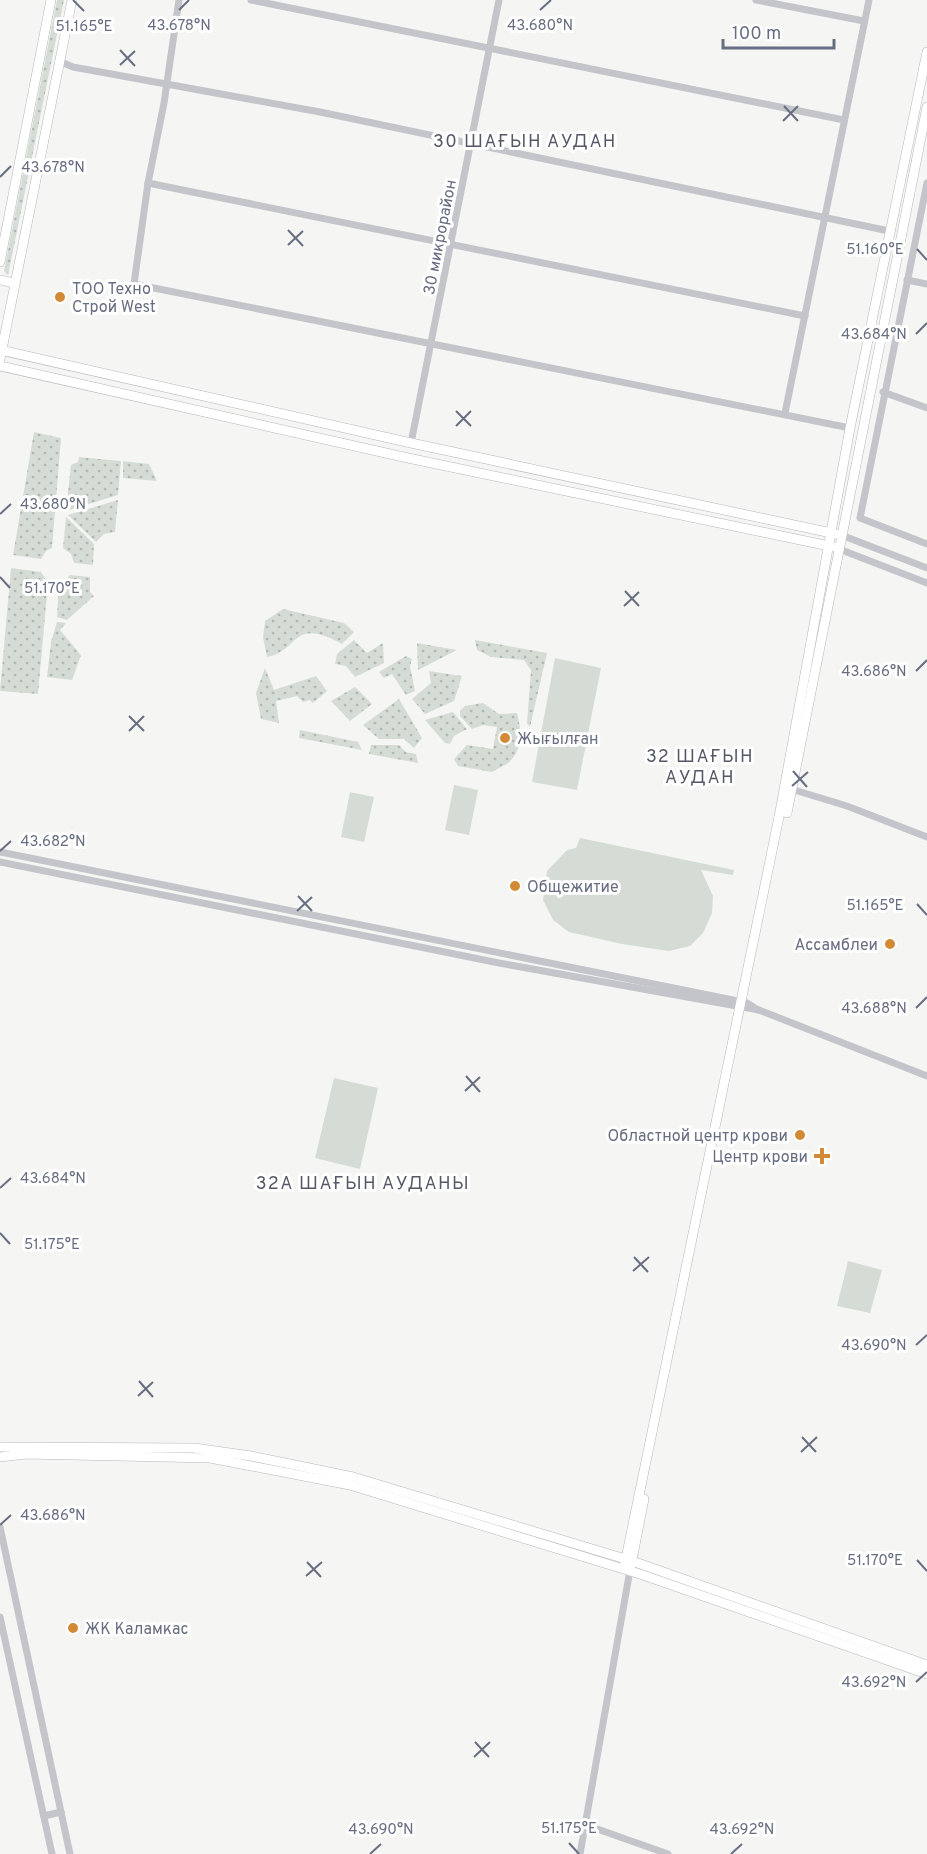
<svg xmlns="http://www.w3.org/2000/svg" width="927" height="1854" font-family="Overpass,sans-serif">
<defs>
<pattern id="grass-dots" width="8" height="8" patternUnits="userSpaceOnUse" patternTransform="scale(1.5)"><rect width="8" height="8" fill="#d5dcd5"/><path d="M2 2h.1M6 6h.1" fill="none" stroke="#b1b7b2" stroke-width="1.8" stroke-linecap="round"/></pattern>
</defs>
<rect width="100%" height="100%" fill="#f5f6f3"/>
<g fill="url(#grass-dots)">
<path d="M 57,0 L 64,0 L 8,275 L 4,271 Z"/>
<path d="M 34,432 L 61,438 L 52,548 L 46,551 L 41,559 L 13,555 Z"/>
<path d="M 79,457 L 121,461 L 118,495 L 66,511 L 71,465 L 78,462 Z"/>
<path d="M 123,461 L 149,464 L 157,481 L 123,478 Z"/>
<path d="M 118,500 L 115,532 L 104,534 L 96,542 L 68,515 Z"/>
<path d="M 66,517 L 94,544 L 93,565 L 74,563 L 71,554 L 63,548 Z"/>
<path d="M 11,568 L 41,572 L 48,583 L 38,694 L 0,691 Z"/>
<path d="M 70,575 L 90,577 L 90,592 L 94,596 L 67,620 L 57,617 L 59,582 L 65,580 Z"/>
<path d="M 283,609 L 344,623 L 354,632 L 342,644 C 291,616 300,651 267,657 L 263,637 L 265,621 Z"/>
<path d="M 57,622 L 66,623 L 60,630 L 81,655 L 72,680 L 47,677 L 51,642 Z"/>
<path d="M 354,640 L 367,653 L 383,643 L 384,663 L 355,677 L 346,666 L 335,664 L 337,654 Z"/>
<path d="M 475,640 L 547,653 L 530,727 L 527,723 L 531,670 L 524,660 L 491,657 L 477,650 Z"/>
<path d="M 417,643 L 457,650 L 418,670 Z"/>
<path d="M 406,656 L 412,659 L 410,666 L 415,691 L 406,695 L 392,674 L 384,678 L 379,672 Z"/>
<path d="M 265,668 L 274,690 L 316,676 L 327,691 L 313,703 L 310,700 L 303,702 L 297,696 L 276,701 L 279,723 L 261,719 L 256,693 Z"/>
<path d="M 429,671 L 462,676 L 454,701 L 425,714 L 412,699 L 431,683 Z"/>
<path d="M 355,687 L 372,704 L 350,721 L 331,701 Z"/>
<path d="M 399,699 L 422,738 L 414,748 L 404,739 L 379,739 L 363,725 Z"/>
<path d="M 483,703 L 499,714 L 517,713 C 521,728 523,747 512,759 C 508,765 498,768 492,772 L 458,766 L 454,759 L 467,745 L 493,749 L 497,727 L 483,725 L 472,729 L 460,716 L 460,711 L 465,706 Z"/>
<path d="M 453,712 L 467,729 L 454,736 L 450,744 L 445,743 L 425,720 Z"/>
<path d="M 300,730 L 358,742 L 362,750 L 299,738 Z"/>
<path d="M 371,745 L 399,745 L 406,752 L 416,754 L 418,763 L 369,754 Z"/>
</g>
<g fill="#d5dcd5">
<path d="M 555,658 L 601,668 L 577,790 L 532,782 Z"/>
<path d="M 454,785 L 478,790 L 469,835 L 445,830 Z"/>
<path d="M 350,792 L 374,797 L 364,842 L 341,837 Z"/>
<path d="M 580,838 L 734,870 L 733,875 L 701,870 L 713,896 L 712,913 L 703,933 L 690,946 L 669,951 L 622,944 L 569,932 L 553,920 L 543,900 L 547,871 L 567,850 L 576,848 Z"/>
<path d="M 334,1078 L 378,1088 L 360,1169 L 315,1158 Z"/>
<path d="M 848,1261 L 882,1270 L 870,1313 L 837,1306 Z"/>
</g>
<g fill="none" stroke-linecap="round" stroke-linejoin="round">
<g stroke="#b5b7bb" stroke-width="10">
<g id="major">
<path d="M 0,262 L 51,0"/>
<path d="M 0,280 L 14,283"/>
<path d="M 0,350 L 411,443 L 836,534"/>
<path d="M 0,359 L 72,0"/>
<path d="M 0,366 L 408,458 L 834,547"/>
<path d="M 787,813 L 927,107"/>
<path d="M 0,1447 L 194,1448 L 251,1456 L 353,1477 L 632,1561 L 927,1665"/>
<path d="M 0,1457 L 26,1454 L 210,1458 L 350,1485 L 640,1574 L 927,1674"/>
<path d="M 624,1568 L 779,817 L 850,428 L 927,52"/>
<path d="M 630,1570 L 644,1499"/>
</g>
</g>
<g stroke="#c4c5ca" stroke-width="7">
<path d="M 179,0 L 164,103 L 148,183 L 805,316"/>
<path d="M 251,0 L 844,120"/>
<path d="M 756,0 L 864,21"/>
<path d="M 59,61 L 73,67 L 320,112 L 889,231"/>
<path d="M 148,183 L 134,284 L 850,428"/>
<path d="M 927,183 L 860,518 L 927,544"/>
<path d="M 907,280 L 927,284"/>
<path d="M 883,392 L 927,408"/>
<path d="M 785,413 L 869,0"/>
<path d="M 411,443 L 499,0"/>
<path d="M 841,535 L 927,568"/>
<path d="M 839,549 L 927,583"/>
<path d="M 791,789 L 847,806 L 927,837"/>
<path d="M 0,852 L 728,999 L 747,1003 L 758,1010"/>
<path d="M 0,862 L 499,963 L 759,1010 L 927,1076"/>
<path d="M 0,1527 L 70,1854"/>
<path d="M 0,1617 L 52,1854"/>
<path d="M 44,1816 L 61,1812"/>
<path d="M 586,1825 L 668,1854"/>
<path d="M 580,1854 L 630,1570"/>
</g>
<use href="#major" stroke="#fff" stroke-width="9"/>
</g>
<path fill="none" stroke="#686e81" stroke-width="2" d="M 73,0 L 84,11M 179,10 L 189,0M 540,10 L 551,0M 120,50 L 135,66M 120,65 L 135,51M 784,106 L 798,121M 783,121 L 798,106M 0,177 L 11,166M 288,230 L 303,246M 288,245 L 303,231M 917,249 L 927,260M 916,334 L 927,323M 456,411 L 471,426M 456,426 L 471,411M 0,514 L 11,504M 0,577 L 10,588M 625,591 L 639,606M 624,606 L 639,592M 916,671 L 927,660M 129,716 L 144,731M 129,731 L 144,716M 793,771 L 807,787M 792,786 L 808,772M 0,851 L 11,841M 298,896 L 312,911M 917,904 L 927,915M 297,911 L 312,897M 916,1008 L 927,997M 466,1076 L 480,1092M 465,1091 L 480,1077M 0,1188 L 11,1178M 0,1233 L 10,1244M 634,1257 L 648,1272M 633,1271 L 649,1257M 916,1345 L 927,1335M 139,1381 L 153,1397M 138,1396 L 153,1382M 802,1437 L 816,1452M 801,1452 L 817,1437M 0,1525 L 11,1515M 917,1560 L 927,1571M 307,1562 L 321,1577M 306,1576 L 322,1562M 916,1682 L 927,1672M 475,1742 L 489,1757M 474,1757 L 490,1742M 569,1843 L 579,1854M 370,1854 L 381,1844M 731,1854 L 742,1844"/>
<g fill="#d38a36" stroke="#fff" stroke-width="2">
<circle cx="60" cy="297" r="6"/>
<circle cx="505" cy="738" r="6"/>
<circle cx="515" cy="886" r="6"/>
<circle cx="890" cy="944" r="6"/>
<circle cx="800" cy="1135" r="6"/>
<path d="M819 1147h6v6h6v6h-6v6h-6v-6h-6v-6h6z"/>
<circle cx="73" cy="1628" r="6"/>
</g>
<g text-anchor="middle" stroke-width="6" stroke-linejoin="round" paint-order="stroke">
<g font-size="16" fill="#686e81" stroke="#fff">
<text transform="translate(439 237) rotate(-79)" y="6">30 микрорайон</text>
</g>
<g font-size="16" fill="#686e81" stroke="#fff" text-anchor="start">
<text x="72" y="294">ТОО Техно<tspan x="72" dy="18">Строй West</tspan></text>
<text x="517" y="744">Жығылған</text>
<text x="527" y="892">Общежитие</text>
<text x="878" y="950" text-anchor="end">Ассамблеи</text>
<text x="788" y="1141" text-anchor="end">Областной центр крови</text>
<text x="808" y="1162" text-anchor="end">Центр крови</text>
<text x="85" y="1634">ЖК Каламкас</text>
</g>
<g font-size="18" letter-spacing="1.5" fill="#555967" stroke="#fff">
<text x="525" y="147">30 ШАҒЫН АУДАН</text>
<text x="700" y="762">32 ШАҒЫН<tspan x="700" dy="21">АУДАН</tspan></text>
<text x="363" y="1189">32А ШАҒЫН АУДАНЫ</text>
</g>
</g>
<g font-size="15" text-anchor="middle" fill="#686e81" stroke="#fff" stroke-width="6" stroke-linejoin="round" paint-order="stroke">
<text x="179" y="30">43.678°N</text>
<text x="540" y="30">43.680°N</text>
<text x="84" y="31">51.165°E</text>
<text x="53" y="172">43.678°N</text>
<text x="875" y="254">51.160°E</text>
<text x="874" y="339">43.684°N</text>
<text x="53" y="509">43.680°N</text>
<text x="52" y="593">51.170°E</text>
<text x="874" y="676">43.686°N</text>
<text x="53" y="846">43.682°N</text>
<text x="875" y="910">51.165°E</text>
<text x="874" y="1013">43.688°N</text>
<text x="53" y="1183">43.684°N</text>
<text x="52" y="1249">51.175°E</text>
<text x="874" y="1350">43.690°N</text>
<text x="53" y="1520">43.686°N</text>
<text x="875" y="1565">51.170°E</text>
<text x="874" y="1687">43.692°N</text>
<text x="569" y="1833">51.175°E</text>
<text x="381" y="1834">43.690°N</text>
<text x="742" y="1834">43.692°N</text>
</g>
<path d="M723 39v9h111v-9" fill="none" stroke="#686e81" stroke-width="3"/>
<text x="732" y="39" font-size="18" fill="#686e81" stroke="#ffffff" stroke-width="4.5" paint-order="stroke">100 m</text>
</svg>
